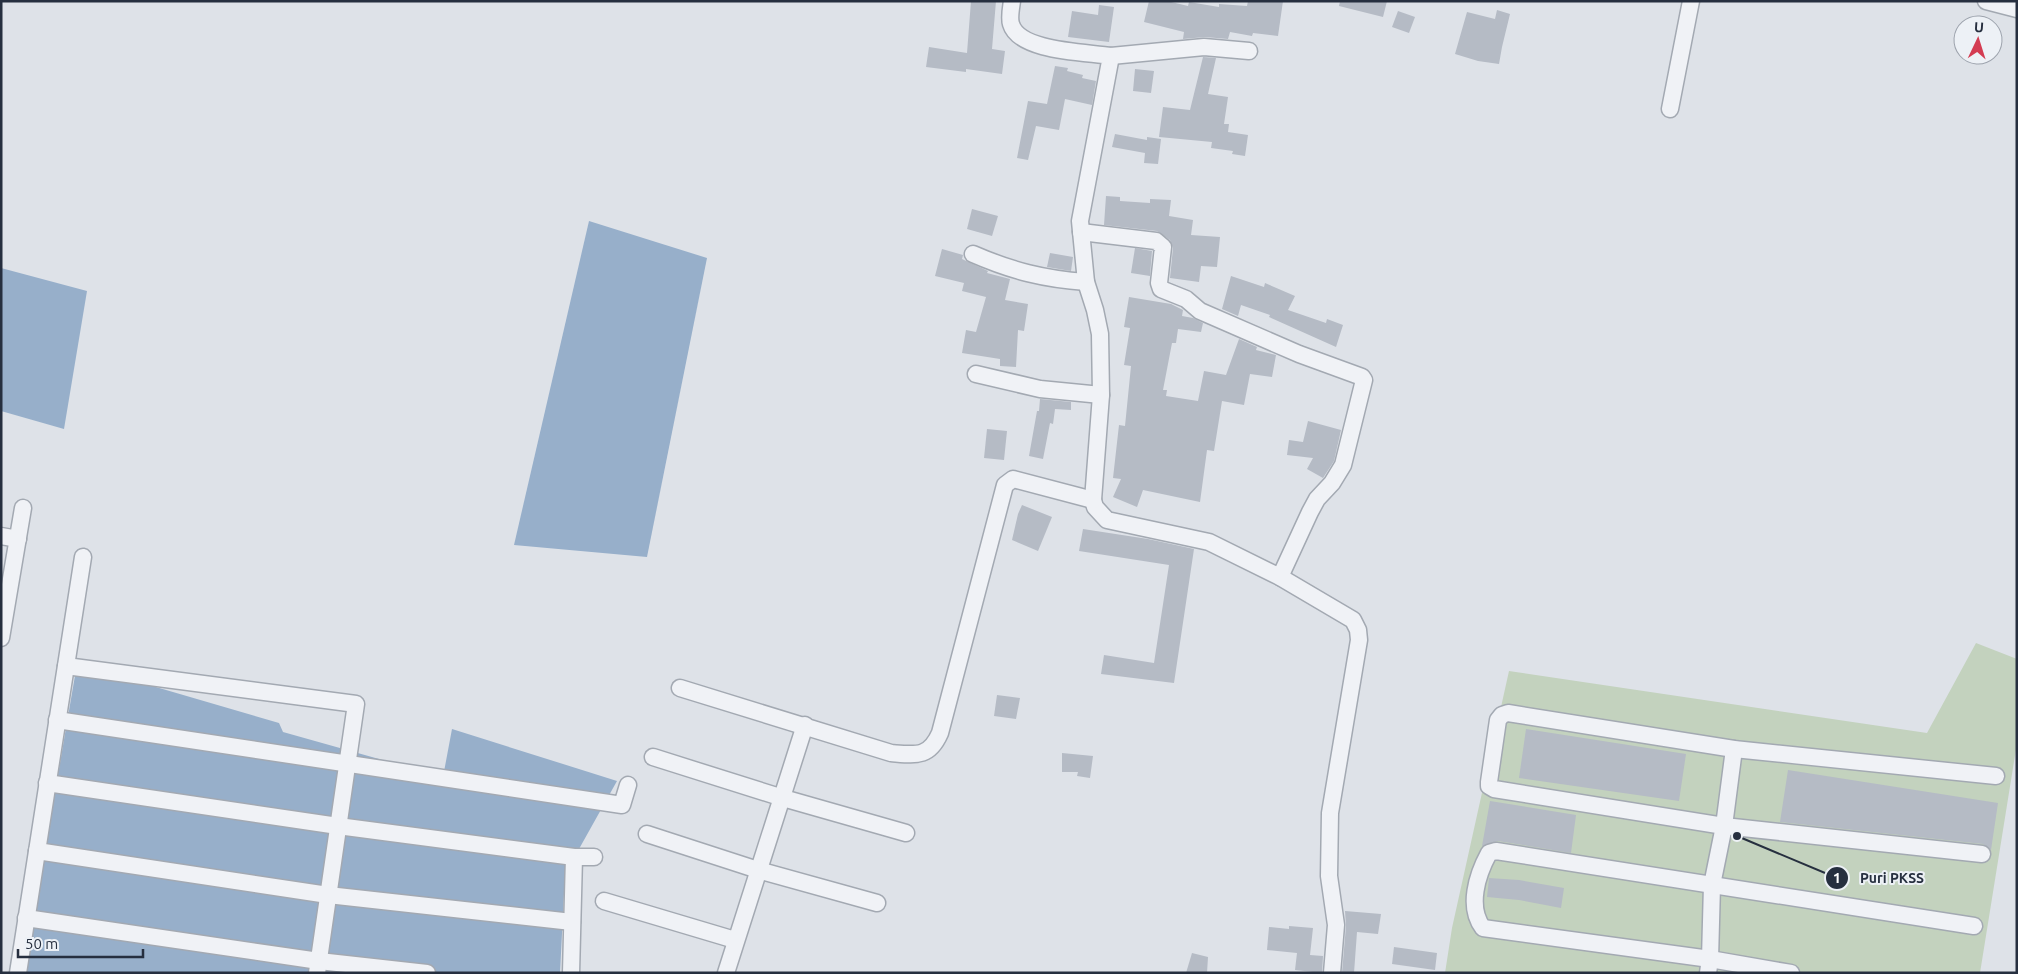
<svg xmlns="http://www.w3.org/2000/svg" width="2018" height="974" font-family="Ubuntu,sans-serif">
<rect width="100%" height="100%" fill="#dee2e8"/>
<path fill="#c3d2be" d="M 1976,643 L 2017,659 L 2017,743 L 1980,973 L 1445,973 L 1452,928 L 1509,671 L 1927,733 Z"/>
<g fill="#97afca">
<path d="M 589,221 L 707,258 L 647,557 L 514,545 Z"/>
<path d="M 1,268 L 87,291 L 64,429 L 1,411 Z"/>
<path d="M 77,664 L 279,723 L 283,732 L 443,777 L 452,729 L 617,781 L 565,874 L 560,973 L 24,973 Z"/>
</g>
<g fill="#b5bbc5">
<path d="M 971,1 L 996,1 L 992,49 L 1005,51 L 1002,74 L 966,69 L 966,72 L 926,67 L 929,47 L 967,53 Z"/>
<path d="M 1149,1 L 1167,1 L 1188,6 L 1189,2 L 1219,7 L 1219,4 L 1247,6 L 1248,1 L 1283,1 L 1278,36 L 1253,33 L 1252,36 L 1230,32 L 1228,39 L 1205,37 L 1183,39 L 1184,32 L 1144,22 Z"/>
<path d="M 1340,1 L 1387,1 L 1383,17 L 1339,6 Z"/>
<path d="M 1099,5 L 1114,7 L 1109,42 L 1068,37 L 1072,11 L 1098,15 Z"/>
<path d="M 1497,10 L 1510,14 L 1502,47 L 1499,64 L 1478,61 L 1455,54 L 1467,12 L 1495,19 Z"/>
<path d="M 1398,11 L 1415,17 L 1409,33 L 1392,27 Z"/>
<path d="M 1203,57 L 1216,58 L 1208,94 L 1228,97 L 1224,124 L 1229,124 L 1228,132 L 1248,135 L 1245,156 L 1232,154 L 1233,151 L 1211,148 L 1212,142 L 1159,137 L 1163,107 L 1190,110 Z"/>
<path d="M 1055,66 L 1068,68 L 1067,71 L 1083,75 L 1082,78 L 1096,81 L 1092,105 L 1065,99 L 1059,130 L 1036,126 L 1028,160 L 1017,158 L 1028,101 L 1047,104 Z"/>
<path d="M 1135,69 L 1154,71 L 1151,93 L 1133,91 Z"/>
<path d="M 1115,134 L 1147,140 L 1147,137 L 1161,139 L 1158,164 L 1144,163 L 1145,153 L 1112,147 Z"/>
<path d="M 1106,196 L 1120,197 L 1120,201 L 1150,203 L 1150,199 L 1171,200 L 1169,216 L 1193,220 L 1191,235 L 1220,237 L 1217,267 L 1201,266 L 1199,282 L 1170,278 L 1173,248 L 1170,240 L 1157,231 L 1104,225 Z"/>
<path d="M 972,209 L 998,216 L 992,236 L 967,229 Z"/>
<path d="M 1135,248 L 1152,251 L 1150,276 L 1131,273 Z"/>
<path d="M 942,249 L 963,255 L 962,259 L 988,271 L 987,273 L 1010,279 L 1005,300 L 1028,304 L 1024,331 L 1018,330 L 1016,367 L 1000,366 L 1000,359 L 962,353 L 966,330 L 976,332 L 986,297 L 962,291 L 964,283 L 935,276 Z"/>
<path d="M 1050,253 L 1073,257 L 1071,271 L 1047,267 Z"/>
<path d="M 1231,276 L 1264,287 L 1265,283 L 1295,296 L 1288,310 L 1326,323 L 1327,319 L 1343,325 L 1336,347 L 1269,317 L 1270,315 L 1241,305 L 1238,316 L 1222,309 Z"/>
<path d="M 1129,297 L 1171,304 L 1183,310 L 1182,316 L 1193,318 L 1203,323 L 1201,332 L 1178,329 L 1176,343 L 1172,343 L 1163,390 L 1167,390 L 1166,396 L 1198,401 L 1204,371 L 1226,375 L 1239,339 L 1257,347 L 1256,350 L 1276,355 L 1272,377 L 1250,374 L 1244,405 L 1222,401 L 1214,451 L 1207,450 L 1200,502 L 1143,490 L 1137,507 L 1113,497 L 1121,479 L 1113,478 L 1119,425 L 1125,426 L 1131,366 L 1124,365 L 1130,328 L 1124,327 Z"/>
<path d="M 1040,399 L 1071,402 L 1071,410 L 1055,409 L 1053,424 L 1050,423 L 1043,459 L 1029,456 L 1037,411 L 1039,411 Z"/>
<path d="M 1308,421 L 1341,430 L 1334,461 L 1323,478 L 1307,469 L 1313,458 L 1287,455 L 1289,440 L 1303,442 Z"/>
<path d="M 987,429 L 1007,431 L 1004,460 L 984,458 Z"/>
<path d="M 1022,505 L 1052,517 L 1038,551 L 1012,540 L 1018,514 Z"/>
<path d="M 1083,529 L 1148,539 L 1194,549 L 1174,683 L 1101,674 L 1104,655 L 1154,663 L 1169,565 L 1079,551 Z"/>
<path d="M 997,695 L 1020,698 L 1016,719 L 994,716 Z"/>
<path d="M 1526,729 L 1686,754 L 1679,801 L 1519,778 Z"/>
<path d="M 1062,753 L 1093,756 L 1090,778 L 1077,776 L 1078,772 L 1062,772 Z"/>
<path d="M 1788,770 L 1998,803 L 1991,850 L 1983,844 L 1780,822 Z"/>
<path d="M 1490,801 L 1576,815 L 1571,853 L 1498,841 L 1482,846 Z"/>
<path d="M 1489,878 L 1519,880 L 1564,888 L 1561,908 L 1519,900 L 1487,897 Z"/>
<path d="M 1345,911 L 1381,914 L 1378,934 L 1357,932 L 1354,973 L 1342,973 L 1346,926 Z"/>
<path d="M 1289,926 L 1313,928 L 1310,955 L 1323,956 L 1322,973 L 1295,970 L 1297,953 L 1267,950 L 1269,927 L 1289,929 Z"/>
<path d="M 1394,947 L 1437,953 L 1435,970 L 1392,964 Z"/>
<path d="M 1192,953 L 1208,957 L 1207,973 L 1186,973 Z"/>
</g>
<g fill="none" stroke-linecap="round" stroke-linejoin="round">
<g stroke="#a3a9b2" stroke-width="19">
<g id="minor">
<path d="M 1012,1 C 1011,8 1009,18 1011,24 C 1019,52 1087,52 1111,56 L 1080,221 L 1086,282 L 1095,310 L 1100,334 L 1101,395 L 1093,500 L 1095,507 L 1107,520 L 1209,542 L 1280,577 L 1353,620 L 1358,630 L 1359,640 L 1330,813 L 1329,876 L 1336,925 L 1332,973"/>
<path d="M 1986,1 L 2017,9"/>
<path d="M 1111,56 L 1204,47 L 1249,51"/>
<path d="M 1670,109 L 1691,1"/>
<path d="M 1081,232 L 1156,241 L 1163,247 L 1159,283 L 1161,289 L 1186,299 L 1200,311 L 1299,354 L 1362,377 L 1364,380 L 1343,465 L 1332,483 L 1317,499 L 1310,512 L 1280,577"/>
<path d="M 973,254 C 1012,271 1044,279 1086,282"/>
<path d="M 976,374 L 1040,389 L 1101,395"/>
<path d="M 1,536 L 18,539"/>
<path d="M 1,638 L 23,508"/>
<path d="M 66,666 L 356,704 L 317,973"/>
<path d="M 680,688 L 891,753 C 916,755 929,758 940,733 L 1005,485 L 1013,479 L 1093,500"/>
<path d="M 57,720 L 622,805 L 628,785"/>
<path d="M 653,757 L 783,798 L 906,833"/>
<path d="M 47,783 L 338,826 L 574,857 L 594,857"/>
<path d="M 647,834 L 758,870 L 877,903"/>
<path d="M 37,851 L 328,895 L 572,922"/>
<path d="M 1982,854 L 1724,826 L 1494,789 L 1489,786 L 1489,782 L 1498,720 L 1502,715 L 1508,713 L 1734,749 L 1996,776"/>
<path d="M 604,901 L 735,940"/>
<path d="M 26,918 L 319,961 L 427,973"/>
<path d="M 18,973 L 83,557"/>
<path d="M 571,973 L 574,857"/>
<path d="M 726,973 L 805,725"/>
<path d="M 1708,973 L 1710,959 L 1712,885 L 1724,826 L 1734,749"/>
<path d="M 1791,973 L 1710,959 L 1483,928 C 1467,907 1477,875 1489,853 L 1496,851 L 1974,926"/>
</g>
</g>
<use href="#minor" stroke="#f0f2f6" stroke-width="16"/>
</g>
<path fill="none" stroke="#262f3f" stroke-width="2" d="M1737 836L1837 878"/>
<g fill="#262f3f" stroke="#edf1f6" stroke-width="2">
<circle cx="1737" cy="836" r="5"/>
<circle cx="1837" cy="878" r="12"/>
</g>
<g font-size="15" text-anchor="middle" font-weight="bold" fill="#fff">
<text x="1837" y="883">1</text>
</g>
<g font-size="14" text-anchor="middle" font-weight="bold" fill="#262f3f" stroke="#edf1f6" stroke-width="4" stroke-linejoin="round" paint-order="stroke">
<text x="1892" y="883">Puri PKSS</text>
</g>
<rect width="2018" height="974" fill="none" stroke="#262f3f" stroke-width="5"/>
<g transform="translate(1978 40) rotate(4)"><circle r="24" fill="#edf1f6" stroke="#9da3ad"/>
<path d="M0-4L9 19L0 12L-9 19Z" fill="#d43c52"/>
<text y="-8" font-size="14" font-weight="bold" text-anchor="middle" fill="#262f3f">U</text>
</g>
<path d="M18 949v8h125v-8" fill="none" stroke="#262f3f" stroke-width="2.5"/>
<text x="25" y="949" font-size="15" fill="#262f3f" stroke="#edf1f6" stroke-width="4" paint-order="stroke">50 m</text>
</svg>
